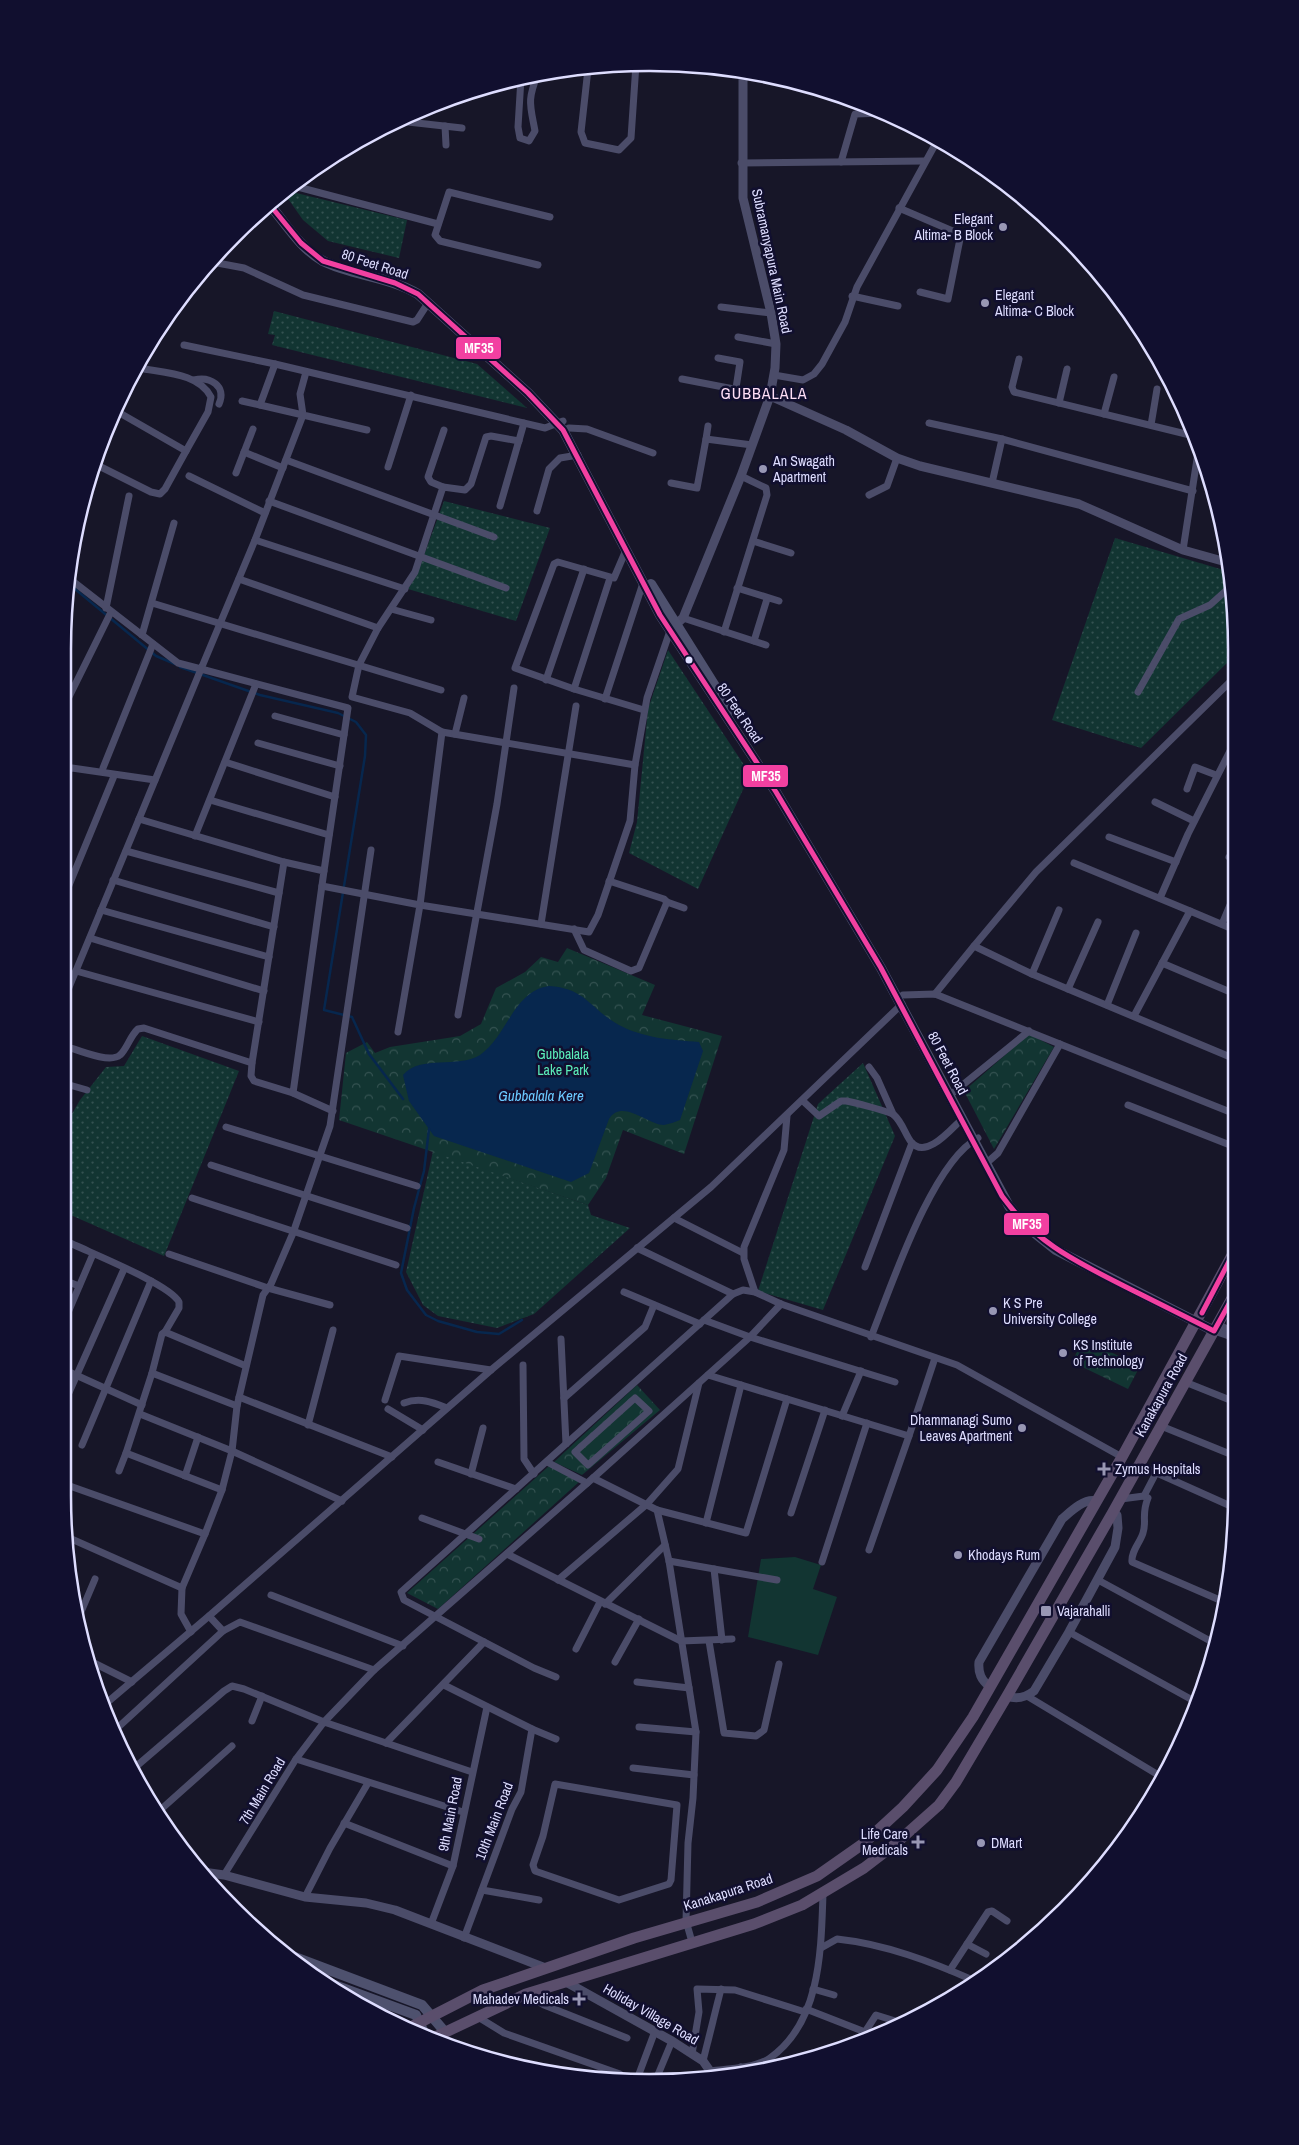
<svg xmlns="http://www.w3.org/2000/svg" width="1299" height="2145" font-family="'Archivo Narrow',sans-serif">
<defs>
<pattern id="grass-dots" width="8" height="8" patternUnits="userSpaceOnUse" patternTransform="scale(1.25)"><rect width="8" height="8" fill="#123532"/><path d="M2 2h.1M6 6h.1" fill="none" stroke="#345251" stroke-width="1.8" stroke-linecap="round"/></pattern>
<pattern id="park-crowns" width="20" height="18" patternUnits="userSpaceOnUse" patternTransform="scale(1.25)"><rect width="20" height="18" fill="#123532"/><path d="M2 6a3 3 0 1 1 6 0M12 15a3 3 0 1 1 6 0" fill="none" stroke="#345251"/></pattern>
</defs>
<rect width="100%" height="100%" fill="#171628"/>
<g fill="url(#grass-dots)">
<path d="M 288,191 L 407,220 L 399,258 L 328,241 L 303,220 L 284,193 Z"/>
<path d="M 274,311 L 477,364 L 527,408 L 272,345 L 275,335 L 268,334 Z"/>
<path d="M 444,501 L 550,528 L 516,621 L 408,589 L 417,574 Z"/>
<path d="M 1115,538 L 1227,571 L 1235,611 L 1235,655 L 1141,748 L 1052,720 Z"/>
<path d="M 668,650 L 750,774 L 698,889 L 629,853 L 637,822 L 648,709 Z"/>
<path d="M 142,1036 L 239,1071 L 164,1256 L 66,1213 L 66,1124 L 80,1100 L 106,1067 L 124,1066 Z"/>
<path d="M 863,1063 L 895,1136 L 823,1310 L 758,1291 L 818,1104 Z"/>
<path d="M 433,1151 L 588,1205 L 591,1215 L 630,1228 L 534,1314 L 497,1328 L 438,1316 L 423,1305 L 406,1272 Z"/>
</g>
<g fill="url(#park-crowns)">
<path d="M 567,948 L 655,985 L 642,1015 L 722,1036 L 684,1154 L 623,1130 L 606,1178 L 588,1205 L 339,1120 L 346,1053 L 367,1042 L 375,1053 L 390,1047 L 460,1036 L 481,1024 L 496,988 L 525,972 L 541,957 L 558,962 Z"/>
<path d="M 1029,1034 L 1054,1047 L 994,1149 L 964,1091 Z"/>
<path d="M 1083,1339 L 1140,1366 L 1128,1389 L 1072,1362 Z"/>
<path d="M 637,1385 L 660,1410 L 582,1475 L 554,1462 Z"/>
<path d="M 549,1466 L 579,1482 L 438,1609 L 407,1593 Z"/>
</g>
<path fill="#123532" d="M 795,1557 L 821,1565 L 813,1589 L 837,1597 L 818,1655 L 748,1637 L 761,1559 Z"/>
<path fill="#07274e" d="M 549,986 C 586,988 591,1010 619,1025 C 643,1038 672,1040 699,1042 L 703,1051 L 680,1120 C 675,1122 669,1124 664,1125 C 648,1125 622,1098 609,1119 L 589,1173 L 571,1182 L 434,1136 L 409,1101 L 403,1075 C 421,1054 458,1069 480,1055 C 507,1037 513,991 549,986 Z"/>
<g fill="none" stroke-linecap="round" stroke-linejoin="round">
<g stroke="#07274e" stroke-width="2.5">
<path d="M 69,584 L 156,656 L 175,664"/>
<path d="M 180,667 L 260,695 L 338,713 L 356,722 L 366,735 L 365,756 L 324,1010 L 352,1017 L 369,1054 L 403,1099"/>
<path d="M 429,1129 L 424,1171 L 414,1208 L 401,1273 L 407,1290 L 426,1315 L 438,1321 L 477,1332 L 499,1334 L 522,1320"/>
</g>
<g stroke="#4b4c69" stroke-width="7">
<path d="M 588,69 L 581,132 L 585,143 L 619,150 L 631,138 L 636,64"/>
<path d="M 521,78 L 518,127 L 520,138 L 529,141 L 535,131 C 530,104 527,101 538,73"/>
<path d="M 861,113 L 863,104"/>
<path d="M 399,121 L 462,128"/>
<path d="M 445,126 L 446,145"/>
<path d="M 841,162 L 855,114 L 885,113"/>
<path d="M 741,163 L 925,161"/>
<path d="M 294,186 L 438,224"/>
<path d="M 899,208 L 955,232 L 960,239 L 948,299 L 920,292"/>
<path d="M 212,262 L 244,268 L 303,295 L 413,322 L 417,320 L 428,303"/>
<path d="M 538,265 L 440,241 L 435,235 L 449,192 L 550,217"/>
<path d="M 852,296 L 898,306"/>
<path d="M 721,307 L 771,313"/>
<path d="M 738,337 L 776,344"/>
<path d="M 184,345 L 275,364"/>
<path d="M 718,358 L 740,362 L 736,388"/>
<path d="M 1019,359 L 1012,387 L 1014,392 L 1194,436"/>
<path d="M 139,368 C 164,373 199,373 211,397 L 208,412 L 186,451"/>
<path d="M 306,372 L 300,394 L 303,415 L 367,430"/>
<path d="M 774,375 L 803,380 L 814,374 L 822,364 L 845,322 L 857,287 L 937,141"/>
<path d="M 682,379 L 770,396"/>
<path d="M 194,380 C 210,376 227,386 219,404"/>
<path d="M 242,401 L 260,405"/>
<path d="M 1059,403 L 1067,369"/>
<path d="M 1104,414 L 1114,377"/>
<path d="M 929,423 L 1002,439 L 1193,491"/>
<path d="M 1151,425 L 1157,389"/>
<path d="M 708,426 L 706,439 L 752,445"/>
<path d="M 569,428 L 587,429 L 653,453"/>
<path d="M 519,441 L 491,436 L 486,437 L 471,484 L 465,490 L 443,487 L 415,572 L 378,628 L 359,665 L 352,697 L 410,713 L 442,732 L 635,765 L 647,698 L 670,631"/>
<path d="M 244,452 L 283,468"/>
<path d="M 286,460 L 494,537"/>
<path d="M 93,463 L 151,492 L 160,494 L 165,489 L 186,451 L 118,412"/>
<path d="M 388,467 L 411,395"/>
<path d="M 236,473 L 253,429"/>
<path d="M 189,476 L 265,513"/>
<path d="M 671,483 L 697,488 L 706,439"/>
<path d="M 992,483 L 1002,439"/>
<path d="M 443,487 L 431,482 L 428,477 L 444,430"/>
<path d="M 869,495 L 887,486 L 897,458"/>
<path d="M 269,501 L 506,588"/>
<path d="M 500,506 L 524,423"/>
<path d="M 537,511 L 549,469 L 560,458 L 578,455"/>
<path d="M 82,518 L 92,476"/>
<path d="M 255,540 L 405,589"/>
<path d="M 753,541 L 791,553"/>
<path d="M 626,550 L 614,578 L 558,562 L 554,564 L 515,668 L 574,689 L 644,710"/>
<path d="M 1183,550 L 1199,446"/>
<path d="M 70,579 L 178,663 L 201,669 L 255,540 L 303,415 L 260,405 L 275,364 L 545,428 L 563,421"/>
<path d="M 239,579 L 378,628"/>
<path d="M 737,588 L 779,601"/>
<path d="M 152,603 L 441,690"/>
<path d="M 106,608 L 129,496"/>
<path d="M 391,609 L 431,620"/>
<path d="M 683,618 L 766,645"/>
<path d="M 724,632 L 767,495 L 766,488 L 741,476"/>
<path d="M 142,635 L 174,523"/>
<path d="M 754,641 L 767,599"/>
<path d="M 546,680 L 584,569"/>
<path d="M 574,689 L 610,578"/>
<path d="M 1138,692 L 1179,619 L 1210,605 L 1230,587"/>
<path d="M 605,699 L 643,583"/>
<path d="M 64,707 L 111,612"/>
<path d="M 275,716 L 344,735"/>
<path d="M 442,732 L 420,905 L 589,932 L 598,915 L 630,821 L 635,765"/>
<path d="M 455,734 L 464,698"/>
<path d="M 258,743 L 340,766"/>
<path d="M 225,762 L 335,797"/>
<path d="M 103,768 L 153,644"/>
<path d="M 64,772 L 67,769 L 72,768 L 155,780"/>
<path d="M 1187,789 L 1195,767 L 1216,775"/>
<path d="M 210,800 L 329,835"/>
<path d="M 1155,802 L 1194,821"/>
<path d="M 139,819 L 201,669 L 348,708 L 324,871"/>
<path d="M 195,836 L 256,684"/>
<path d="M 1109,837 L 1176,862"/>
<path d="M 126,851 L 279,893"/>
<path d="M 1229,857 L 1235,860"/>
<path d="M 1074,863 L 1190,911"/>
<path d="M 113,880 L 274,927"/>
<path d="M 322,886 L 420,905 L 398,1032"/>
<path d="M 65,895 L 114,776"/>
<path d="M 1160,898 L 1188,834 L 1235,741"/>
<path d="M 667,902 L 684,908"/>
<path d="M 101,910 L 269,957"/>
<path d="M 541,924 L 576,706"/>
<path d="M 1222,924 L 1235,893"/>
<path d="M 574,929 L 584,950 L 631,971 L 639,968 L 667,902 L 664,899 L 609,881"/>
<path d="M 90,938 L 264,991"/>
<path d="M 974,946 L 1036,872 L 1235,677"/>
<path d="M 1162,963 L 1235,994"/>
<path d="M 76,971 L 259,1022"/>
<path d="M 1032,974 L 1059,910"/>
<path d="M 1068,989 L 1098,922"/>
<path d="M 935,994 L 974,946 L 1032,974 L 1235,1059"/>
<path d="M 903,995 L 935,994 L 1235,1114"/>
<path d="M 65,997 L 139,819 L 284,862 L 252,1063 L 144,1028 L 138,1029 C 130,1036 127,1049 120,1055 C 110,1064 78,1050 65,1046"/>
<path d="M 1107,1005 L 1136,933"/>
<path d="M 458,1015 L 497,804 L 514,688"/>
<path d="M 1134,1016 L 1190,911 L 1235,930"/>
<path d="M 252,1063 L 251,1076 L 254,1081 L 293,1093 L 324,871 L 284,862"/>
<path d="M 869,1067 L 877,1078 L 893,1114"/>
<path d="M 66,1084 L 87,1090"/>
<path d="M 954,1092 L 1029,1031"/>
<path d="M 293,1093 L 333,1111"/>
<path d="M 803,1101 L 819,1116 L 841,1101 L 846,1101 C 853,1102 891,1112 894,1115 C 902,1122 905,1134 911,1142 C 926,1160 951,1129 962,1119"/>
<path d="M 1128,1105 L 1235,1147"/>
<path d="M 226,1127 L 417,1186"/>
<path d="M 990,1160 L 998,1153 L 1060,1044"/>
<path d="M 211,1165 L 407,1228"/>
<path d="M 192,1198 L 396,1265"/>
<path d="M 674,1218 L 743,1253"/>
<path d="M 66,1241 C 88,1252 170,1284 179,1302 L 179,1308 L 165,1332"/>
<path d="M 637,1248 L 733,1294"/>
<path d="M 169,1254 L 268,1288 L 330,1305"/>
<path d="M 865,1267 L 912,1143"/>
<path d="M 66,1281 L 79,1286"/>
<path d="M 624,1292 L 700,1324"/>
<path d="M 755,1292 L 744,1259 L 744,1247 L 784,1150 L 787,1116"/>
<path d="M 781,1304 L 750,1337 L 895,1382"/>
<path d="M 67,1315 L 93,1254"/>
<path d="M 1217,1324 L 1225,1328 L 1231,1336"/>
<path d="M 1214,1331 L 1235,1338"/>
<path d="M 871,1337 C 891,1287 932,1162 978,1138"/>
<path d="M 561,1339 L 566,1444"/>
<path d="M 523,1365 L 524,1459 L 534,1474"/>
<path d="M 67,1371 L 142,1405"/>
<path d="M 152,1373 L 162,1334 L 165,1332 L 246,1366"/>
<path d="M 708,1375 L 909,1436 L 935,1358"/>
<path d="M 1185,1382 L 1235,1402"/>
<path d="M 67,1397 L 124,1269"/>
<path d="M 239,1397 L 392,1457"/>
<path d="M 564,1398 L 645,1327 L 654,1305"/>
<path d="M 635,1398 L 649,1411 L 588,1465 L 575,1452 Z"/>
<path d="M 385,1400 L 399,1356 L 491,1370"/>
<path d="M 404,1403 C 420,1397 432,1402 447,1408"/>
<path d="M 388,1409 L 423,1430"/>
<path d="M 140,1414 L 232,1451 L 342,1501"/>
<path d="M 842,1416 L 861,1371"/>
<path d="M 308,1425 L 333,1330"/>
<path d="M 1161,1426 L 1235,1456"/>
<path d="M 82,1445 L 151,1281"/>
<path d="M 438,1462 L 516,1489"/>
<path d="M 547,1462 L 587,1483"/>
<path d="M 1139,1465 L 1235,1508"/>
<path d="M 119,1471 L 126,1453"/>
<path d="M 471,1474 L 483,1428"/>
<path d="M 185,1476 L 198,1437"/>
<path d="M 593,1478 L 657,1510 L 669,1561 L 696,1732 L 693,1798 L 688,1843 L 686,1921 L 692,1942"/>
<path d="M 67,1485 L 205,1534 L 182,1588 L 181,1614 L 191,1632"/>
<path d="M 222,1490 L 126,1453 L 152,1373 L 237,1406"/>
<path d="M 1144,1496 L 1148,1498 C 1141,1515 1147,1521 1143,1533 C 1140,1543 1131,1551 1132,1562 L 1222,1601"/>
<path d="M 1144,1496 L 1156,1473"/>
<path d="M 1121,1499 L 1144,1496"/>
<path d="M 657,1510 L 746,1533 L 787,1399"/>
<path d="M 791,1513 L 825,1410"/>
<path d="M 422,1518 L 479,1539"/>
<path d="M 706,1523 L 741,1385"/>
<path d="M 205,1534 L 222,1490 L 232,1451 L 237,1406 L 263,1295 L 271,1284 L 293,1233 L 330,1126 L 371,850"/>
<path d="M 67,1537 L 182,1588"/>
<path d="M 869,1550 L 909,1436"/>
<path d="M 507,1554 L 681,1641 L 732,1639"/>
<path d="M 669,1561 L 777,1580"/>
<path d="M 822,1562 L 867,1423"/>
<path d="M 714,1569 L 722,1640"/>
<path d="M 558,1580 L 647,1504 L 678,1469 L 699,1383"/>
<path d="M 1098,1580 L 1214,1643"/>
<path d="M 271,1595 L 403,1646"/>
<path d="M 605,1604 L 665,1545"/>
<path d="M 78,1619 L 95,1579"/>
<path d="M 223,1631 L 240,1622 L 374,1670"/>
<path d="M 1069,1632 L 1196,1702"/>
<path d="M 709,1641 L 724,1733 L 756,1736 L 764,1730 L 779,1664"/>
<path d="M 576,1649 L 600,1602"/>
<path d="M 88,1660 L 132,1682"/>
<path d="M 615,1662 L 639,1619"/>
<path d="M 556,1677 L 534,1668 L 404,1600 L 401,1592 L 733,1294 L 743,1290 L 755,1292 L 781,1304 L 957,1365 L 1122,1457"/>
<path d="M 637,1682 L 689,1688"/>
<path d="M 444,1685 L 532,1729 L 521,1792 L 512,1809 L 464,1938"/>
<path d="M 1027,1696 L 1160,1776"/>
<path d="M 103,1706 L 209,1616 L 491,1370 L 711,1187 L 902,1004"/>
<path d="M 252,1721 L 262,1696"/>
<path d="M 639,1727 L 696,1732"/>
<path d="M 532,1729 L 556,1739"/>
<path d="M 113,1732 L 223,1631 L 209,1616"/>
<path d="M 386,1743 L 484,1642"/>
<path d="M 296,1759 L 463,1812"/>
<path d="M 633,1768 L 694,1775"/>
<path d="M 132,1770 L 224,1691 L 232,1686 L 244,1689 L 324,1722 L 374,1670 L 593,1478 L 750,1337 L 704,1320"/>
<path d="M 555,1784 L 677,1805 L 671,1880 L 669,1884 L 619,1900 L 535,1871 L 533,1865 L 543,1836 Z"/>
<path d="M 143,1788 L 161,1810"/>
<path d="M 158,1812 L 232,1746"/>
<path d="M 344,1823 L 453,1866"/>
<path d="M 224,1875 L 296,1759 L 324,1722 L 472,1772"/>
<path d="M 482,1890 L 539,1900"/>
<path d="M 305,1897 L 330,1848 L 368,1783"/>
<path d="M 431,1924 L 453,1866 L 487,1707"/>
<path d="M 967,1944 L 986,1954"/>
<path d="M 821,1948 L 837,1939 C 885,1944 932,1962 975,1981"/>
<path d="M 950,1970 L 988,1912 L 992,1911 L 1007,1921"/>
<path d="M 813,1989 L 834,1995"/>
<path d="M 526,1994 L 544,2005 L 627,2038"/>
<path d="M 806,2009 L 865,2032 L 876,2015 L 905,2024"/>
<path d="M 478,2017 L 504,2033 L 620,2074"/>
<path d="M 692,2054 L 699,2012 L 697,1989 L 735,1990 L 805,2012"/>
<path d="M 703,2061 L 721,1989"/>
<path d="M 741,2067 L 750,2072"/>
<path d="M 710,2071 C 727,2069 756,2068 770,2058 C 821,2022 821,1950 823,1894"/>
<path d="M 657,2077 L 672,2041"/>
<path d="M 636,2082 L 655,2031"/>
</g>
<g stroke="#4b4c69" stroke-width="9">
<path d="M 770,396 L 846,430 L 897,458 L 920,466 L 1079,504 L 1183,550 L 1226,562"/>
<path d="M 675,625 L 683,618 L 741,476 L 770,396 L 775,368 L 776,344 L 771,313 L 743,198 L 743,72"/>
<path d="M 990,1687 C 981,1680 978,1673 979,1662 L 1062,1519 C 1070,1512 1084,1498 1096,1501"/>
<path d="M 1007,1696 C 1017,1700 1026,1697 1034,1691 L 1069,1632 L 1115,1547 L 1118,1528 L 1117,1515 L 1113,1512"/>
<path d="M 203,1872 L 224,1875 L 305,1897 L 366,1903 L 395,1910 L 543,1967"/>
<path d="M 566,1982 L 672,2041 L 703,2061 L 710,2071 L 709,2079"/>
</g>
<g stroke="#4e516e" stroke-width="10">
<path d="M 270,205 C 286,224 301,249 323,261 C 353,276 388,276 418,294 L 528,393 L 563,430 L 660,615 L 776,792 L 881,968 L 1009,1206 L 1026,1226 L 1056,1250 L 1214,1331"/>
<path d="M 651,584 L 730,710"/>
<path d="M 284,1953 L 422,2005 L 445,2032"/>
<path d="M 326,1982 L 416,2015 L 426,2037"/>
</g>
<g stroke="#5a4e6c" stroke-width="11">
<path d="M 407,2029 L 483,1990 L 634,1938 L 757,1902 L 817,1876 L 864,1843 L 903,1807 L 937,1770 L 973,1717 L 1122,1457 L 1235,1250"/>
<path d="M 431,2039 L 526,1994 L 754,1924 L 802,1905 L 864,1868 L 894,1845 L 939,1805 L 956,1782 L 1007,1696 L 1113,1512 L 1235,1293"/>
</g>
<g stroke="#110f2f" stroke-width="9">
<g id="bus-1">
<path d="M 270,205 L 301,243 L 323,261 L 395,283 L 418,294 L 528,393 L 563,430 L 660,615 L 776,792 L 881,968 L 1002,1196 C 1036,1243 1075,1261 1124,1286 C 1154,1301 1184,1316 1214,1331 L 1235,1293"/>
<path d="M 1202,1313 L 1235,1250"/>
</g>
</g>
<use href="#bus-1" stroke="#f240a1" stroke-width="5"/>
</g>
<g fill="#9897b4" stroke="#110f2f" stroke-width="2">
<circle cx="1003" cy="227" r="5"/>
<circle cx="985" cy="303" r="5"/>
<circle cx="763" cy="469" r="5"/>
<circle cx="993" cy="1311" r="5"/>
<circle cx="1063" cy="1353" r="5"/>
<circle cx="1022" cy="1428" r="5"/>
<path d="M1101.5 1461.5h5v5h5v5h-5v5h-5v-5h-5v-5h5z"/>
<circle cx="958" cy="1555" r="5"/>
<rect x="1040" y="1605" width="12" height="12" rx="2.5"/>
<path d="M915.5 1834.5h5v5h5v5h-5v5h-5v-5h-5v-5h5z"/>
<circle cx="981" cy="1843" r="5"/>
<path d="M576.5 1991.5h5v5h5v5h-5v5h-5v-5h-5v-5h5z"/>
</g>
<circle fill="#deddff" stroke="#110f2f" stroke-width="2" cx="689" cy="660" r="4.5"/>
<g text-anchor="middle" stroke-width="5" stroke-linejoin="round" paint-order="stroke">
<g font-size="14" fill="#deddff" stroke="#110f2f" text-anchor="start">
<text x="993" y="224" text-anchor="end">Elegant<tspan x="993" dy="16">Altima- B Block</tspan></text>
<text x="995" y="300">Elegant<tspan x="995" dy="16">Altima- C Block</tspan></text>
<text x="773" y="466">An Swagath<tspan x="773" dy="16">Apartment</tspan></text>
<text x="1003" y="1308">K S Pre<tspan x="1003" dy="16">University College</tspan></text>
<text x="1073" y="1350">KS Institute<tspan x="1073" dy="16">of Technology</tspan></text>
<text x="1012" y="1425" text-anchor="end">Dhammanagi Sumo<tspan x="1012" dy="16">Leaves Apartment</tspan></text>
<text x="1115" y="1474">Zymus Hospitals</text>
<text x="968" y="1560">Khodays Rum</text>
<text x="1057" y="1616">Vajarahalli</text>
<text x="908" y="1839" text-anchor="end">Life Care<tspan x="908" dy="16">Medicals</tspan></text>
<text x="991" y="1848">DMart</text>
<text x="569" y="2004" text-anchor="end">Mahadev Medicals</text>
</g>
<g font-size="14" fill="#deddff" stroke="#110f2f">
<text transform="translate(772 261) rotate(78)" y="5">Subramanyapura Main Road</text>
<text transform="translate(375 264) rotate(18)" y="5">80 Feet Road</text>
<text transform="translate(740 713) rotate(56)" y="5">80 Feet Road</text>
<text transform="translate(948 1063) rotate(62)" y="5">80 Feet Road</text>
<text transform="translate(1161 1395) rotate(-61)" y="5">Kanakapura Road</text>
<text transform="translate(262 1791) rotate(-59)" y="5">7th Main Road</text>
<text transform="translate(450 1814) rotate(-79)" y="5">9th Main Road</text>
<text transform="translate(494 1821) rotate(-69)" y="5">10th Main Road</text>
<text transform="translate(728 1892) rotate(-18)" y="5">Kanakapura Road</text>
<text transform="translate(651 2014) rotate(30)" y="5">Holiday Village Road</text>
</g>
<g font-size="14" fill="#5bedba" stroke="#110f2f">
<text x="563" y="1059">Gubbalala<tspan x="563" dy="16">Lake Park</tspan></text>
</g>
<g font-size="15" font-style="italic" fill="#6bc9ff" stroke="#110f2f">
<text x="541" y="1101">Gubbalala Kere</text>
</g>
<g font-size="16" letter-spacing="1" fill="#ffdff7" stroke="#110f2f">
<text x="764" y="399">GUBBALALA</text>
</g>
</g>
<path d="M0 0H1299V2145H0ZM649 71H650A578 578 0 0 1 1228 649V1496A578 578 0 0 1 650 2074H649A578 578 0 0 1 71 1496V649A578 578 0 0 1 649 71Z" fill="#110f2f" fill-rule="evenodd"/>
<path fill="none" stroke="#deddff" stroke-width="2.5" d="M649 71H650A578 578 0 0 1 1228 649V1496A578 578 0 0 1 650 2074H649A578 578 0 0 1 71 1496V649A578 578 0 0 1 649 71Z"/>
<g stroke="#110f2f" stroke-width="2">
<rect x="455" y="336" width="47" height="24" rx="5" fill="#f240a1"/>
<rect x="742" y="764" width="47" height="24" rx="5" fill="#f240a1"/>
<rect x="1003" y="1212" width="47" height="24" rx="5" fill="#f240a1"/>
</g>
<g font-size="14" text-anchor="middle" font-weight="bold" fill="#fff">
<text x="479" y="353">MF35</text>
<text x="766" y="781">MF35</text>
<text x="1027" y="1229">MF35</text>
</g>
</svg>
